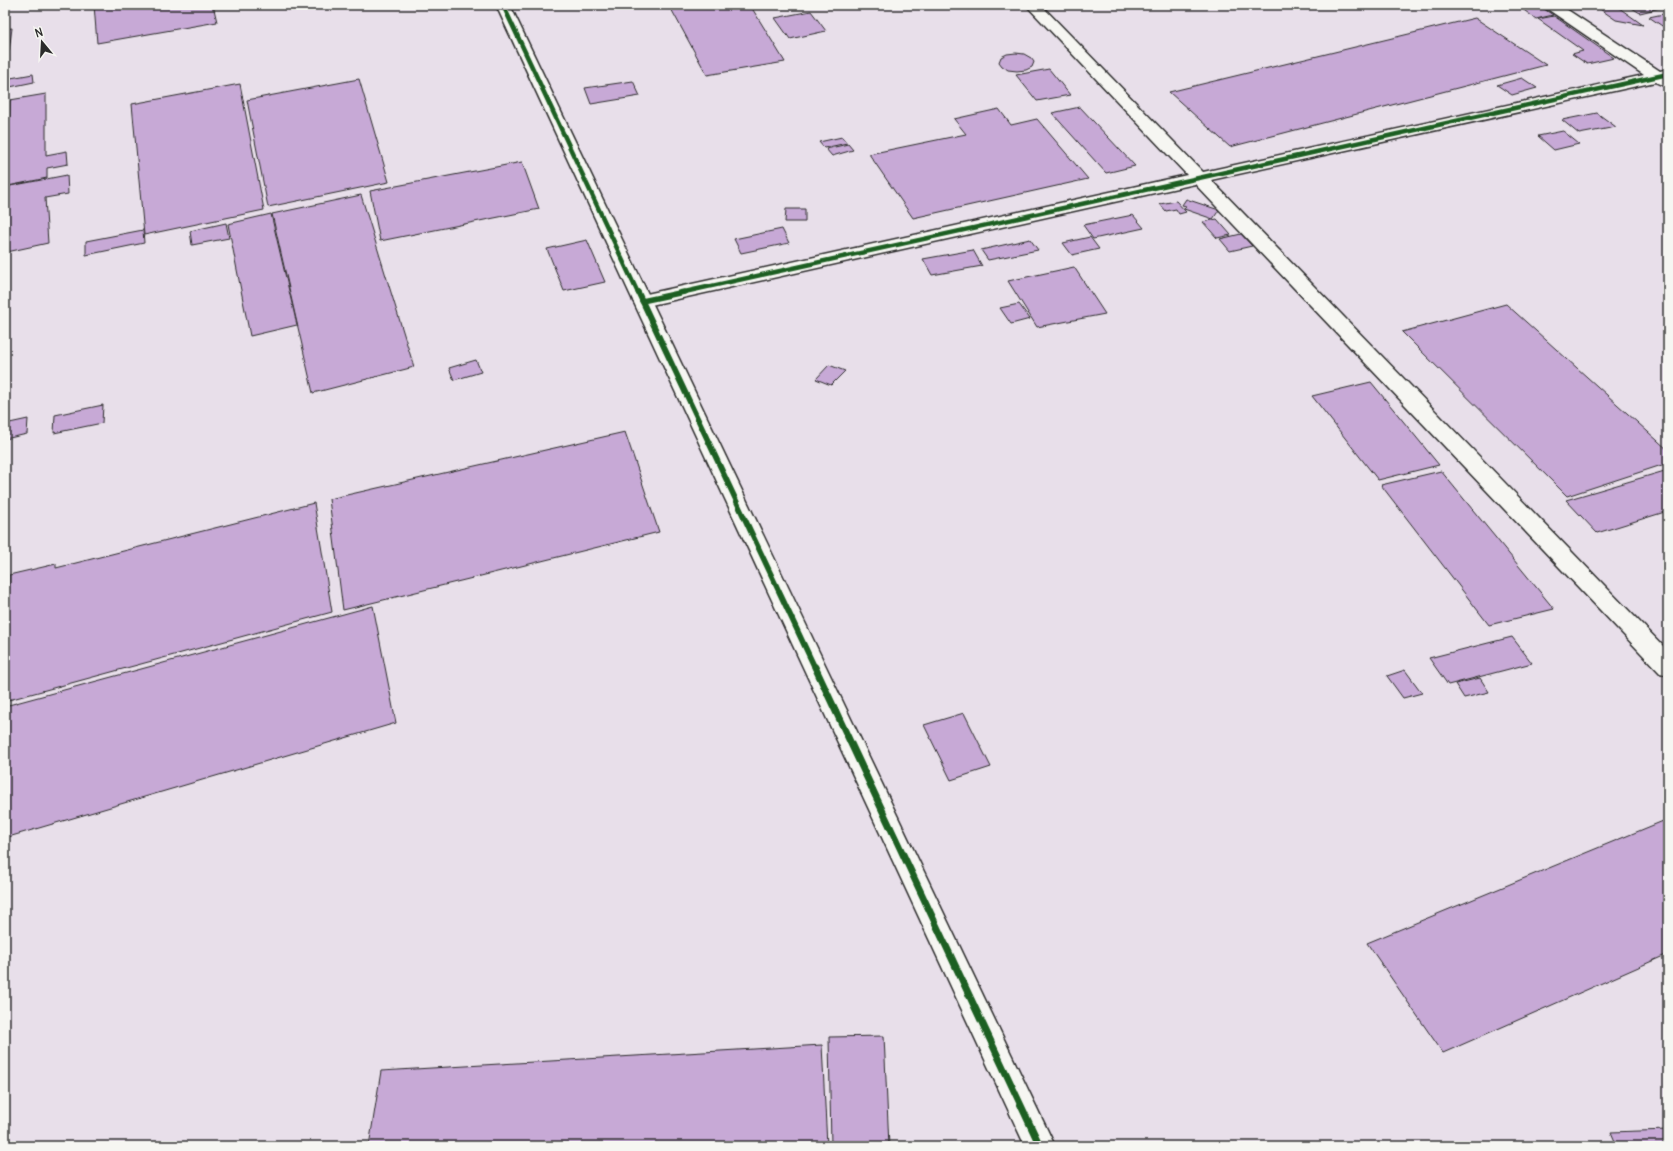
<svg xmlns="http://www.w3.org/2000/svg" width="1673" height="1151" font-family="Delius,sans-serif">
<rect width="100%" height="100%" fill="#f6f6f2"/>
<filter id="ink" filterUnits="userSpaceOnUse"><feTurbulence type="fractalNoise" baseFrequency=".025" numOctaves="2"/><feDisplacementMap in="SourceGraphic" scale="8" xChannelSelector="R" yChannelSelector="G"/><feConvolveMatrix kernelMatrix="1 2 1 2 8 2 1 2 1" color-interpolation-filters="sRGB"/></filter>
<g filter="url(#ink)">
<rect fill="#e8dfea" x="5" y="5" width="1663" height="1141"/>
<g fill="#c7a9d6" stroke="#2b2b2b">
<path d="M 94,5 L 213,5 L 217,22 L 97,43 Z"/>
<path d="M 669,5 L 750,5 L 785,62 L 707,75 Z"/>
<path d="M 1538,5 L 1553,15 L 1536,19 L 1521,8 Z"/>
<path d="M 1594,5 L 1615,5 L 1643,25 L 1616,20 Z"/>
<path d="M 1627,5 L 1668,5 L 1668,6 L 1640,13 Z"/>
<path d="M 811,11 L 826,31 L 790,39 L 775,18 Z"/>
<path d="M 1668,13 L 1668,30 L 1649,17 Z"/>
<path d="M 1554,16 L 1614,58 L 1587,64 L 1572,54 L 1583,51 L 1538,19 Z"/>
<path d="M 1475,18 L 1546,65 L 1230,147 L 1169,92 Z"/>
<path d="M 12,28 L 9,51 L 5,52 L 5,29 Z"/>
<path d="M 1016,53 L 1024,54 L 1031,58 L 1034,62 L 1032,67 L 1026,70 L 1017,71 L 1008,70 L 1002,66 L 999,62 L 1001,57 L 1007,54 Z"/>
<path d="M 1049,69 L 1070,95 L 1037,101 L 1016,75 Z"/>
<path d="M 33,74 L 34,82 L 5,88 L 5,79 Z"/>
<path d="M 1522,78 L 1537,88 L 1512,95 L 1497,85 Z"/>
<path d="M 359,79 L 389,182 L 268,207 L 247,100 Z"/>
<path d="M 633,81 L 640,96 L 591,104 L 585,88 Z"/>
<path d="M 240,84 L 264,210 L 144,235 L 132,104 Z"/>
<path d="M 46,94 L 46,155 L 67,151 L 68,164 L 47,168 L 47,178 L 8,186 L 10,100 Z"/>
<path d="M 1080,107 L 1135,166 L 1106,173 L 1052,113 Z"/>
<path d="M 999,109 L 1011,125 L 1037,119 L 1088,179 L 913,218 L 869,154 L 966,134 L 954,119 Z"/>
<path d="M 1597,113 L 1616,127 L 1579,134 L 1562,120 Z"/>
<path d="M 1563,131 L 1579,144 L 1554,150 L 1538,136 Z"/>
<path d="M 842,137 L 847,143 L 824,148 L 819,142 Z"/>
<path d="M 848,144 L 853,150 L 832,156 L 826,149 Z"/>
<path d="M 522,162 L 539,209 L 380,241 L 370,191 Z"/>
<path d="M 67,175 L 68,194 L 45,198 L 48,243 L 7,252 L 5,187 Z"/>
<path d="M 361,195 L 414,367 L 313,393 L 272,214 Z"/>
<path d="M 1186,199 L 1219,210 L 1213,219 L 1184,209 L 1186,206 L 1182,205 Z"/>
<path d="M 1176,201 L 1186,212 L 1179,214 L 1176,209 L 1166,211 L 1160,204 Z"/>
<path d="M 786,209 L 805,209 L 805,222 L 785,222 Z"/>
<path d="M 271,214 L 297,325 L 250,336 L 228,224 Z"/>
<path d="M 1133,215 L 1144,228 L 1093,239 L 1083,225 Z"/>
<path d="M 1217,219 L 1231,235 L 1217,238 L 1203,222 Z"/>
<path d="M 226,223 L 229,238 L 192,245 L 190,231 Z"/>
<path d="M 782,229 L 789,243 L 741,253 L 734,239 Z"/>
<path d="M 143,230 L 144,243 L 86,255 L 86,241 Z"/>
<path d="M 1241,234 L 1252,246 L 1230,251 L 1220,239 Z"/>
<path d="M 1090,237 L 1099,249 L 1072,255 L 1063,243 Z"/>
<path d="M 1030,239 L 1038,250 L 988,260 L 981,250 Z"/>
<path d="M 587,240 L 605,282 L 564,291 L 547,249 Z"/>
<path d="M 973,250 L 982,266 L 932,275 L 923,259 Z"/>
<path d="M 1074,267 L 1105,314 L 1037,327 L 1008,281 Z"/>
<path d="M 1019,304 L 1030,319 L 1011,324 L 1000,308 Z"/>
<path d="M 1506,304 L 1668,450 L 1668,463 L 1567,496 L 1402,332 Z"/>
<path d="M 476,360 L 481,372 L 454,380 L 449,368 Z"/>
<path d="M 829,365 L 845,371 L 831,385 L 816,379 Z"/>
<path d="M 1371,382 L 1439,465 L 1378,480 L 1312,396 Z"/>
<path d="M 103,405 L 102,423 L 54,433 L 55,415 Z"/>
<path d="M 28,419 L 27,434 L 5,439 L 5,424 Z"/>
<path d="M 625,432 L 659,532 L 343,610 L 329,499 Z"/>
<path d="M 1668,470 L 1668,511 L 1597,533 L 1566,500 Z"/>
<path d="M 1441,471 L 1554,609 L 1489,625 L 1381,485 Z"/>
<path d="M 314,503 L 332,612 L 5,701 L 5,586 L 9,585 L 9,575 L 56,564 L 56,568 Z"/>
<path d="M 373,606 L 396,723 L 5,838 L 5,706 Z"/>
<path d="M 1512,637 L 1532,663 L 1448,685 L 1429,658 Z"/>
<path d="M 1405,670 L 1422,693 L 1403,698 L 1387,676 Z"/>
<path d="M 1480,678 L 1489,692 L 1464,698 L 1455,684 Z"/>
<path d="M 964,713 L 991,767 L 951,780 L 924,725 Z"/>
<path d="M 1668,819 L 1668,954 L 1443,1053 L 1367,943 Z"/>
<path d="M 884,1036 L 889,1146 L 831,1146 L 829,1037 Z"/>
<path d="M 822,1045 L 827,1146 L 369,1146 L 381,1071 Z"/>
<path d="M 1668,1130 L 1668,1146 L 1617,1146 L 1611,1132 Z"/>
</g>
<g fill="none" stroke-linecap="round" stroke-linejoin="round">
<g stroke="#2b2b2b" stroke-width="3">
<path id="minor" d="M 1026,5 L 1041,5 L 1203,172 L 1644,75 L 1546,8 L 1544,5 L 1560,5 L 1660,71 L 1668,69 L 1668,85 L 1664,86 L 1655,82 L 1211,180 L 1668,651 L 1668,675 L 1660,673 L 1195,184 L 642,307 L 636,305 L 633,301 L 636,297 L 642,295 L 1187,175 Z"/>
</g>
<g stroke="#2b2b2b" stroke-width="3">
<path id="tertiary" d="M 496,5 L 510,5 L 1055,1146 L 1025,1146 Z"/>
</g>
<use href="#minor" fill="#f6f6f2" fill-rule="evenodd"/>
<use href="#tertiary" fill="#f6f6f2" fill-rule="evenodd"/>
<g stroke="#f6f6f2" stroke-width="6">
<g id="cycleway-far2">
<path d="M 503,5 L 638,293"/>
<path d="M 680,293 L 1668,74"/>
</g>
</g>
<g stroke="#f6f6f2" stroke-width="8">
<g id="cycleway-far1">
<path d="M 638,292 L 815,668"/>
<path d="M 642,301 L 684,292"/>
</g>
</g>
<g stroke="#f6f6f2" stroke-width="10">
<path id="cycleway" d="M 815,667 L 1040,1146"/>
</g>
<use href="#cycleway-far2" stroke="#1b5e20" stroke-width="4.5"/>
<use href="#cycleway-far1" stroke="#1b5e20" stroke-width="5.5"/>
<use href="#cycleway" stroke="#1b5e20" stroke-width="7"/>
</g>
</g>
<rect width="1673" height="1151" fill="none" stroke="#f6f6f2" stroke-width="20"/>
<rect x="10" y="10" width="1653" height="1131" fill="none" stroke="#2b2b2b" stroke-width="1.5" filter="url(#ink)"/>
<g transform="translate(42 42) rotate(342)" stroke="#f6f6f2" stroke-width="3" paint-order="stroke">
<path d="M0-3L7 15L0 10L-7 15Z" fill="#2b2b2b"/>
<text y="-6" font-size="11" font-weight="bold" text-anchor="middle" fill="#2b2b2b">N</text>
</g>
</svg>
